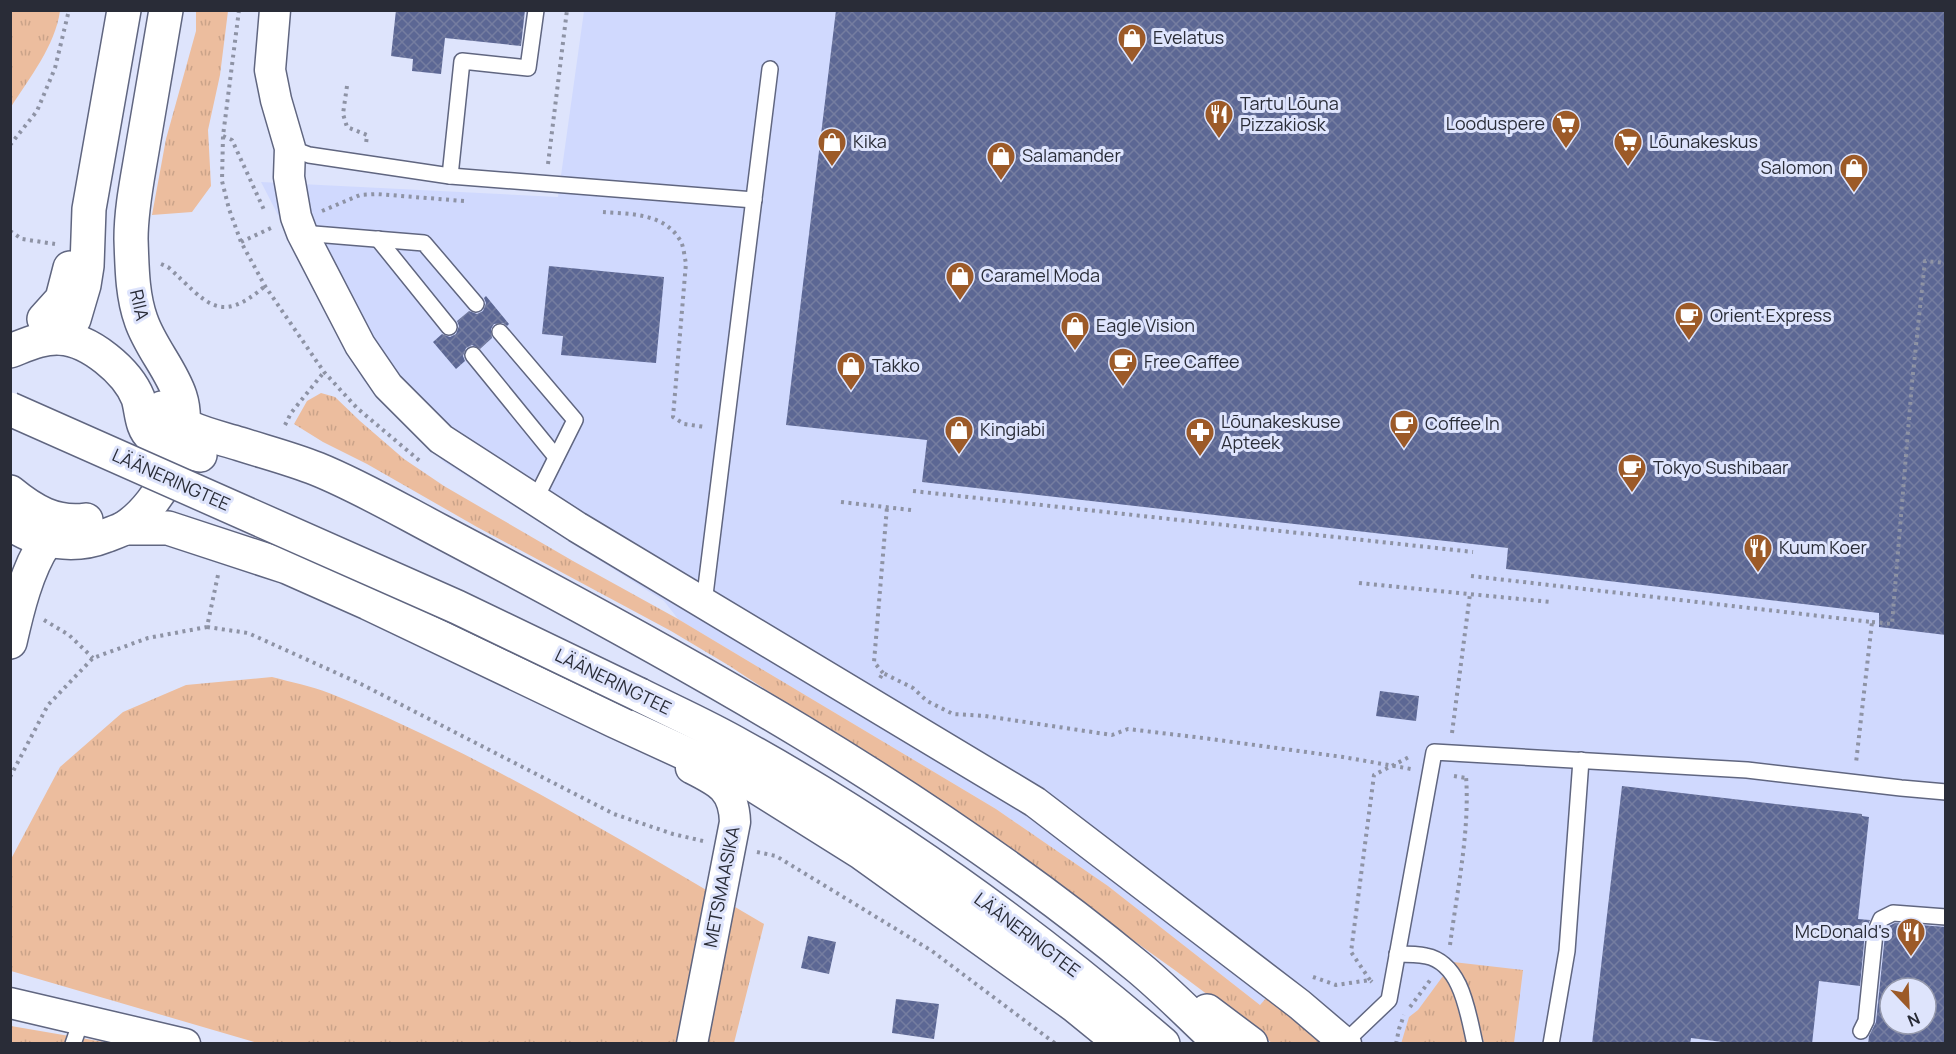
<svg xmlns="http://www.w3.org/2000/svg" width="1956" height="1054" font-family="Manrope,sans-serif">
<defs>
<pattern id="grass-tufts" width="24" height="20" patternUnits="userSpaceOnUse" patternTransform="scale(1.5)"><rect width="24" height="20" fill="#ecbd9e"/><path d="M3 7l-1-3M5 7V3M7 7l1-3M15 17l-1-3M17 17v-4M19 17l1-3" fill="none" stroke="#caa389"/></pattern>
<pattern id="building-cross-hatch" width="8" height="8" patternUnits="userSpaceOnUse" patternTransform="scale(1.5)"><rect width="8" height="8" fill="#5c6794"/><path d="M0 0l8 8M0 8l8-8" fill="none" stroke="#757da0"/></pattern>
</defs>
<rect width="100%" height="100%" fill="#dee4fc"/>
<path fill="#d0d9fe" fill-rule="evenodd" d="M 584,11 L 1945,11 L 1945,1043 L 1321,1043 L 1269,996 L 1260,1005 L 1108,886 L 996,809 L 678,619 L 664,601 L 444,462 L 363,380 L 261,182 L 558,197 ZM 1890,988 L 1926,988 L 1926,1024 L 1890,1024 Z"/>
<g fill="url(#grass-tufts)">
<path d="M 11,10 L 60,11 C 55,46 30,77 11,107 Z"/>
<path d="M 196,11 L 228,11 L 220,75 L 208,130 L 211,186 L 192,212 L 152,215 L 166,139 L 196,31 Z"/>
<path d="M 321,393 L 335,397 L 360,421 L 404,459 L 444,486 L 573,561 L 678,619 L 996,809 L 1108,886 L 1260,1005 L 1268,996 L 1321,1043 L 1272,1043 L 1176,971 L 993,840 L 900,777 L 728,665 L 671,631 L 477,527 L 367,464 L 323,442 L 294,424 L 307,401 Z"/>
<path d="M 272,677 C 291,682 311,686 329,693 C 482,754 622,841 764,924 L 734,1043 L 258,1043 L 11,971 L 11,859 L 60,767 L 123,712 L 186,685 Z"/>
<path d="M 1453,962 L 1523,970 L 1514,1043 L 1484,1043 L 1467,984 Z"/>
<path d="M 1443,976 C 1456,989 1461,1025 1467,1043 L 1401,1044 L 1409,1017 L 1418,1010 Z"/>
<path d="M 11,1026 L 110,1043 L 11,1043 Z"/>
</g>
<g fill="url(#building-cross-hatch)" fill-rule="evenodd">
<path d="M 396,10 L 525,10 L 521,46 L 445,38 L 441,74 L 412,71 L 413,59 L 391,56 Z"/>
<path d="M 836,10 L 1946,10 L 1946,635 L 1879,627 L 1879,613 L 1506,569 L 1508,548 L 922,482 L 927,440 L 786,425 Z"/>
<path d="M 549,266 L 664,277 L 656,363 L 561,355 L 563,336 L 542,334 Z"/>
<path d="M 486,296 L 509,324 L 507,326 L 503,323 L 494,324 L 491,329 L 492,338 L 480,349 L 472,345 L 466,348 L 463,356 L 465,361 L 456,369 L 433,342 L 442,334 L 450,337 L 456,334 L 459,326 L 457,321 L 469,311 L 477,314 L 483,311 L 486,303 L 484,298 Z"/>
<path d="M 1380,691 L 1419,696 L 1416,721 L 1376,716 Z"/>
<path d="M 1622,786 L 1862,814 L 1862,816 L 1869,817 L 1858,919 L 1870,920 L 1865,932 L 1860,986 L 1819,981 L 1812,1044 L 1738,1044 L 1691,1038 L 1690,1044 L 1592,1044 Z"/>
<path d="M 1895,923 L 1946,927 L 1946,1044 L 1868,1044 L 1869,1036 L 1876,1022 L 1885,935 L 1889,926 ZM 1890,988 L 1926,988 L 1926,1024 L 1890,1024 Z"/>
<path d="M 808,936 L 836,942 L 829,974 L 801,968 Z"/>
<path d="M 896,999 L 939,1004 L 934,1039 L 892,1033 Z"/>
</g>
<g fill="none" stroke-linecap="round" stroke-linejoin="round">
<g stroke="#606680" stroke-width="18">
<g id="lane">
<path d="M 290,148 L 309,155 L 450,176 L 754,200"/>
<path d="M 450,176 L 462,61 L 528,68 L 536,10"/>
<path d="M 302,233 L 424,243 L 476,304"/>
<path d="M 378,239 L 449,327"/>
<path d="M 500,332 L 575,420 L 535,500"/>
<path d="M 473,355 L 556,457"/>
<path d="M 704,603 L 770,69"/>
<path d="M 1397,954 C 1407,954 1417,954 1426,956 C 1462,963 1468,1014 1475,1044"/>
<path d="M 1861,1031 L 1866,1021 L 1875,933 L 1881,919 L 1893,913 L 1946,917"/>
<path d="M 1345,1042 L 1389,1000 L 1434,752 L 1747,770 L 1901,788 L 1946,792"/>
<path d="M 73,1044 L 82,1018"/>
<path d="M 1551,1044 L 1567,951 L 1581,760"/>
</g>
</g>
<g stroke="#606680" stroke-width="33">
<g id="street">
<path d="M 275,10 L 270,70 L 276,100 L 290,148 L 289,177 L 296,217 L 302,233 L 360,345 L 388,386 L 441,439 L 577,527 L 1035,802 L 1299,1004 L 1346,1044"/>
<path d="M 691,768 C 719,782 734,789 735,822 L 692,1044"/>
<path d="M 10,1003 L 185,1044"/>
</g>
</g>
<g stroke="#606680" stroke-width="36">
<g id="highway">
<path d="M 44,319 L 62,299 L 70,268"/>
<path d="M 61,338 L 74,319 L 84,285 L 87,266 L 89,209 L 124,10"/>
<path d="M 10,351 C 26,345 42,337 60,338 C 90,340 127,371 138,398 C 142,411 141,428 152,437 C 165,447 184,451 200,455"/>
<path d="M 162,408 C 184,431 211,435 240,444 C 265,452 292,459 317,469 C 359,486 400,510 440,531 C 681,658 928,793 1138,967 C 1167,991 1193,1018 1221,1044"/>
<path d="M 10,492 C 33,511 55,524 86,520"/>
<path d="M 10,523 C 37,543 75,548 105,536 C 112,533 120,531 126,527 C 162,503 194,439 180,396 C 171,369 150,347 141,320 C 132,295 132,266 131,239 C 131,207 138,176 143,145 C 151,100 158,55 166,10"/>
<path d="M 125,528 L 168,528 L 287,567 L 368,603 L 615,721 L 752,784 L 862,853 L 1074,1005 L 1122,1044"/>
<path d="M 10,642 C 17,611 27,569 45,543 C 50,536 56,531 62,526"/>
<path d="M 640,695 C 674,712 708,727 741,746 C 891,829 1033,932 1163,1044"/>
<path d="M 1207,1011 L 1251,1044"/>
</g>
</g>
<g stroke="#8e93a5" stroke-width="4" stroke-dasharray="3 4.5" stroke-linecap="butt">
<path d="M 239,10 L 223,136 L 222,181 L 229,209 L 241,242 L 265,286 L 324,372 L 357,408 L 421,462"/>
<path d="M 347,86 L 343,114 L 347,127 L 367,135 L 366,144"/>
<path d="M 223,136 L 232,140 L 265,212"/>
<path d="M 10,145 L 37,111 L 55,68 L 69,10"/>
<path d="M 548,164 L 567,10"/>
<path d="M 322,211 L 360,195 L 377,194 L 464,201"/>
<path d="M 603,212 C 630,214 664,213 680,240 C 684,246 684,256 686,263 L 673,417 L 684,424 L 705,427"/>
<path d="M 10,231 L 22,239 L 55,244"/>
<path d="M 241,242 L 271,228"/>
<path d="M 161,264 L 168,267 C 206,301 218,327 265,286"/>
<path d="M 285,425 L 291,413 L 324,372"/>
<path d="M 913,491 L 1473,552"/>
<path d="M 841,502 L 911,510"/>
<path d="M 1471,576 L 1872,622 L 1856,763"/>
<path d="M 1359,583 L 1550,602"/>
<path d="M 44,620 L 69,635 L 93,658"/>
<path d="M 1872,622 L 1892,624 L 1912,383 L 1925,261 L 1946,263"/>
<path d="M 207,627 L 248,633 L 361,684 L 614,814 L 673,834 L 703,841"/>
<path d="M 883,673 L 874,662 L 887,507"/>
<path d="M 880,678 L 883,673 L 913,688 L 927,701 L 953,714 L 985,716 L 1112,735 L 1128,729 L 1203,738 L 1343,757 L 1411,769"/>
<path d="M 1452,733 L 1470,594"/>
<path d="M 1454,776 L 1466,778"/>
<path d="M 10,777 L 48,705 L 93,658 L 148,638 L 207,627 L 218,575"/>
<path d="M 757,852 L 776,856 L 932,951 L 1056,1044"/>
<path d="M 1450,945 C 1457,891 1470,831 1466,776"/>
<path d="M 1313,977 L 1336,985 L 1370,980 L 1372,982"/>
<path d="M 1370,980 L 1351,952 L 1374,775 L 1411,756"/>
<path d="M 1410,1007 L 1431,979"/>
<path d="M 1396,1044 L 1399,1029 L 1404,1015"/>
</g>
<use href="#lane" stroke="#fff" stroke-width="15"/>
<use href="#street" stroke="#fff" stroke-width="30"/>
<use href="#highway" stroke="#fff" stroke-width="33"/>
<g stroke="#606680" stroke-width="36" stroke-linecap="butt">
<path id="highway-bridge" d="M 10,409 L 457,607 L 640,695"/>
</g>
<use href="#highway-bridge" stroke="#fff" stroke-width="33"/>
</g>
<defs>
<g id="shop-pin" transform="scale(1.5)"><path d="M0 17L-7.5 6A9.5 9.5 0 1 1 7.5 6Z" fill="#9c5a28" stroke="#dee4fc"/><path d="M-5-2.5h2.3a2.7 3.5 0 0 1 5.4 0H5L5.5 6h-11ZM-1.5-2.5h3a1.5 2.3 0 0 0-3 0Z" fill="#fff"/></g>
<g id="restaurant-pin" transform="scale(1.5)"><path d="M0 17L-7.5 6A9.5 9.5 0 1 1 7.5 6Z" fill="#9c5a28" stroke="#dee4fc"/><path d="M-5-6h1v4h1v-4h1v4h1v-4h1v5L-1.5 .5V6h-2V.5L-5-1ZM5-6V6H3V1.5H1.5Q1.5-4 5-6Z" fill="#fff"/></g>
<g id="supermarket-pin" transform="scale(1.5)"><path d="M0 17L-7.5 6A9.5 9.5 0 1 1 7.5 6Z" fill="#9c5a28" stroke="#dee4fc"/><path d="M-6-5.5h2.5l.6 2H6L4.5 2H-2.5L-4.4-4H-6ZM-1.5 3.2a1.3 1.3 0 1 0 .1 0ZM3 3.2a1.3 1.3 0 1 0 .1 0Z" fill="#fff"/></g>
<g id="cafe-pin" transform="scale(1.5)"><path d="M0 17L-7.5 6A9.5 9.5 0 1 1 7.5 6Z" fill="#9c5a28" stroke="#dee4fc"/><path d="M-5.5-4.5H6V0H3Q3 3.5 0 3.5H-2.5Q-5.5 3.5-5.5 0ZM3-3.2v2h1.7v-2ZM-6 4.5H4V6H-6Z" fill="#fff"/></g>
<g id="pharmacy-pin" transform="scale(1.5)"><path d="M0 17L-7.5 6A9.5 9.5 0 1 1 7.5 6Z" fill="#9c5a28" stroke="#dee4fc"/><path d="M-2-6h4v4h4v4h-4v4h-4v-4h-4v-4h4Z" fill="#fff"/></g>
</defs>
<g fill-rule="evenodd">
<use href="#shop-pin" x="1132" y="38"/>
<use href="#restaurant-pin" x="1219" y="114"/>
<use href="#supermarket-pin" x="1566" y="124"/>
<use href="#shop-pin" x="832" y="142"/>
<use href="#supermarket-pin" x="1628" y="142"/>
<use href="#shop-pin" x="1001" y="156"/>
<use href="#shop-pin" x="1854" y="168"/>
<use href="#shop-pin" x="960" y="276"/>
<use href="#cafe-pin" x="1689" y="316"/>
<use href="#shop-pin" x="1075" y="326"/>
<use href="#cafe-pin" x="1123" y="362"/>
<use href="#shop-pin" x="851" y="366"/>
<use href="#cafe-pin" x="1404" y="424"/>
<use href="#shop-pin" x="959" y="430"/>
<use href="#pharmacy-pin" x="1200" y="432"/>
<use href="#cafe-pin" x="1632" y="468"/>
<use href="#restaurant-pin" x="1758" y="548"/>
<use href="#restaurant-pin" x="1911" y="932"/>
</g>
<g text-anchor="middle" stroke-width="6" stroke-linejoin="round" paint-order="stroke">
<g font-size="18" fill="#292c37" stroke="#dee4fc" text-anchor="start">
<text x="1153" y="44">Evelatus</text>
<text x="1240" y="110">Tartu Lõuna<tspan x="1240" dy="21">Pizzakiosk</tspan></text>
<text x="1545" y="130" text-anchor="end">Looduspere</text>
<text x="853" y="148">Kika</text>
<text x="1649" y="148">Lõunakeskus</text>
<text x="1022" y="162">Salamander</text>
<text x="1833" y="174" text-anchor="end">Salomon</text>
<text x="981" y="282">Caramel Moda</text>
<text x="1710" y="322">Orient Express</text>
<text x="1096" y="332">Eagle Vision</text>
<text x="1144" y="368">Free Caffee</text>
<text x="872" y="372">Takko</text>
<text x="1221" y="428">Lõunakeskuse<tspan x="1221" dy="21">Apteek</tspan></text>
<text x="1425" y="430">Coffee In</text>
<text x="980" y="436">Kingiabi</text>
<text x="1653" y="474">Tokyo Sushibaar</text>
<text x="1779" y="554">Kuum Koer</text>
<text x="1890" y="938" text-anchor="end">McDonald's</text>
</g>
<g font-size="18" fill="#292c37" stroke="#dee4fc">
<text transform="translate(139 305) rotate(77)" y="6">RIIA</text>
<text transform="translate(171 480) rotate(24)" y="6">LÄÄNERINGTEE</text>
<text transform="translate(613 682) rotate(26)" y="6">LÄÄNERINGTEE</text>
<text transform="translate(722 887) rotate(-79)" y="6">METSMAASIKA</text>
<text transform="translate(1027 935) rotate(37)" y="6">LÄÄNERINGTEE</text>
</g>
</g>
<rect width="1956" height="1054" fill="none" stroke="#292c37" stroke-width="24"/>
<g transform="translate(1908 1006) rotate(157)"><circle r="28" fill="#dee4fc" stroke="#969aad" stroke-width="1.5"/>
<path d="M0-4.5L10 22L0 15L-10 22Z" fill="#9c5a28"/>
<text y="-9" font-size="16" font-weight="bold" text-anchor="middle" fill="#292c37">N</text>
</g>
</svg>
